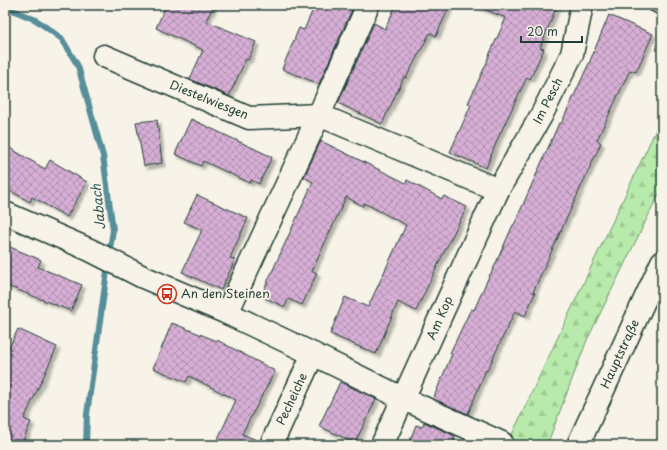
<svg xmlns="http://www.w3.org/2000/svg" width="667" height="450" font-family="'Playpen Sans',sans-serif">
<defs>
<pattern id="forest-firs" width="22" height="20" patternUnits="userSpaceOnUse"><rect width="22" height="20" fill="#b8ebab"/><path d="M5 1l3.5 6h-7zM16 11l3.5 6h-7z" fill="#9eca94"/></pattern>
<pattern id="building-cross-hatch" width="8" height="8" patternUnits="userSpaceOnUse"><rect width="8" height="8" fill="#d7afd6"/><path d="M0 0l8 8M0 8l8-8" fill="none" stroke="#ae90ae"/></pattern>
<filter id="shadow"><feDropShadow dx="3.5" dy="3.5" stdDeviation="1" flood-color="#0004"/></filter>
</defs>
<rect width="100%" height="100%" fill="#f7f3e8"/>
<filter id="ink" filterUnits="userSpaceOnUse"><feTurbulence type="fractalNoise" baseFrequency=".025" numOctaves="2"/><feDisplacementMap in="SourceGraphic" scale="8" xChannelSelector="R" yChannelSelector="G"/><feConvolveMatrix kernelMatrix="1 2 1 2 8 2 1 2 1" color-interpolation-filters="sRGB"/></filter>
<g filter="url(#ink)">
<path fill="url(#forest-firs)" stroke="#6c9470" d="M 662,117 L 662,188 L 587,340 L 547,445 L 507,445 Z"/>
<g fill="none" stroke-linecap="round" stroke-linejoin="round">
<g stroke="#578e9a" stroke-width="6">
<path d="M 5,7 L 36,20 L 62,39 L 78,66 L 103,156 L 113,230 L 109,255"/>
<path d="M 86,445 L 87,414 L 108,264"/>
</g>
</g>
<g fill="url(#building-cross-hatch)" stroke="#1f3d34" filter="url(#shadow)">
<path d="M 166,5 L 214,5 L 206,21 L 256,42 L 248,60 L 246,59 L 229,96 L 190,79 L 203,50 L 156,28 Z"/>
<path d="M 315,5 L 354,5 L 319,84 L 282,69 L 299,28 L 304,30 Z"/>
<path d="M 396,5 L 450,5 L 436,36 L 430,33 L 406,78 L 404,77 L 382,124 L 338,103 L 374,23 L 385,29 Z"/>
<path d="M 476,5 L 557,5 L 540,48 L 544,49 L 530,79 L 527,77 L 499,136 L 486,168 L 450,152 L 471,105 L 468,103 L 488,60 L 487,60 L 506,18 L 476,6 Z"/>
<path d="M 609,15 L 653,34 L 636,72 L 630,70 L 597,140 L 601,143 L 533,292 L 535,293 L 525,316 L 515,311 L 487,371 L 486,370 L 468,414 L 433,399 L 452,354 L 450,353 L 471,309 L 474,310 L 490,274 L 491,274 L 513,225 L 514,225 L 559,123 L 561,124 L 590,61 Z"/>
<path d="M 191,119 L 272,157 L 259,184 L 251,180 L 250,183 L 203,161 L 201,166 L 175,154 Z"/>
<path d="M 157,120 L 162,163 L 144,166 L 136,122 Z"/>
<path d="M 321,141 L 406,183 L 407,180 L 442,199 L 444,196 L 467,207 L 443,254 L 416,311 L 398,302 L 376,354 L 330,334 L 345,297 L 368,307 L 406,225 L 364,203 L 363,206 L 346,197 L 312,271 L 317,273 L 302,305 L 288,299 L 285,307 L 261,296 L 313,182 L 304,177 Z"/>
<path d="M 5,145 L 45,169 L 50,160 L 87,182 L 67,217 L 32,197 L 30,202 L 5,188 Z"/>
<path d="M 197,195 L 248,218 L 230,258 L 235,260 L 221,290 L 182,272 L 202,230 L 184,222 Z"/>
<path d="M 5,245 L 41,260 L 38,267 L 82,285 L 71,311 L 5,285 Z"/>
<path d="M 172,323 L 217,341 L 217,340 L 275,371 L 242,434 L 259,441 L 259,445 L 215,445 L 236,400 L 189,376 L 186,382 L 153,368 Z"/>
<path d="M 18,329 L 57,347 L 24,419 L 31,422 L 21,445 L 5,445 L 5,356 Z"/>
<path d="M 340,382 L 376,399 L 355,443 L 319,426 Z"/>
<path d="M 424,422 L 455,436 L 452,445 L 408,445 L 416,425 L 422,427 Z"/>
</g>
<g fill="none" stroke-linecap="round" stroke-linejoin="round">
<g stroke="#1f3d34" stroke-width="15">
<path id="service" d="M 654,5 L 662,9"/>
</g>
<g stroke="#1f3d34" stroke-width="25">
<g id="minor">
<path d="M 104,56 L 249,118 L 319,115 L 498,190"/>
<path d="M 5,213 L 90,250 L 143,277 L 227,313 L 313,354 L 404,399 L 502,443"/>
<path d="M 227,313 L 319,115 L 368,5"/>
<path d="M 271,445 L 313,354"/>
<path d="M 382,445 L 498,190 L 541,116 L 572,54 L 582,5"/>
</g>
</g>
<g stroke="#1f3d34" stroke-width="25">
<path id="secondary" d="M 578,445 L 662,262"/>
</g>
<use href="#service" stroke="#f7f3e8" stroke-width="12"/>
<use href="#minor" stroke="#f7f3e8" stroke-width="22"/>
<use href="#secondary" stroke="#f7f3e8" stroke-width="22"/>
</g>
</g>
<defs>
<g id="bus-ring" transform="scale(1)"><circle r="9.5" fill="#f7f3e8" stroke="#c8321e" stroke-width="1.5"/><path d="M-5-6H5V4H4V6H2V4H-2V6H-4V4H-5ZM-3.5-4V0h7V-4ZM-3.5 1.2v1.5H-2V1.2ZM2 1.2v1.5H3.5V1.2Z" fill="#c8321e"/></g>
</defs>
<g fill-rule="evenodd">
<use href="#bus-ring" x="167" y="294"/>
</g>
<g text-anchor="middle" stroke-width="3.5" stroke-linejoin="round" paint-order="stroke">
<g font-size="12" fill="#1f3d34" stroke="#f7f3e8">
<text transform="translate(209 100) rotate(22)" y="4">Diestelwiesgen</text>
<text transform="translate(548 101) rotate(-63)" y="4">Im Pesch</text>
<text transform="translate(440 318) rotate(-66)" y="4">Am Kop</text>
<text transform="translate(620 354) rotate(-65)" y="4">Hauptstraße</text>
<text transform="translate(292 399) rotate(-65)" y="4">Pecheiche</text>
</g>
<g font-size="12" fill="#1f3d34" stroke="#f7f3e8" text-anchor="start">
<text x="181" y="298">An den Steinen</text>
</g>
<g font-size="13" font-style="italic" fill="#325856" stroke="#f7f3e8">
<text transform="translate(98 207) rotate(-96)" y="5">Jabach</text>
</g>
</g>
<rect width="667" height="450" fill="none" stroke="#f7f3e8" stroke-width="20"/>
<rect x="10" y="10" width="647" height="430" fill="none" stroke="#1f3d34" stroke-width="1.5" filter="url(#ink)"/>
<path d="M521 36v6h61v-6" fill="none" stroke="#1f3d34" stroke-width="2"/>
<text x="527" y="36" font-size="12" fill="#1f3d34" stroke="#f7f3e8" stroke-width="3" paint-order="stroke">20 m</text>
</svg>
